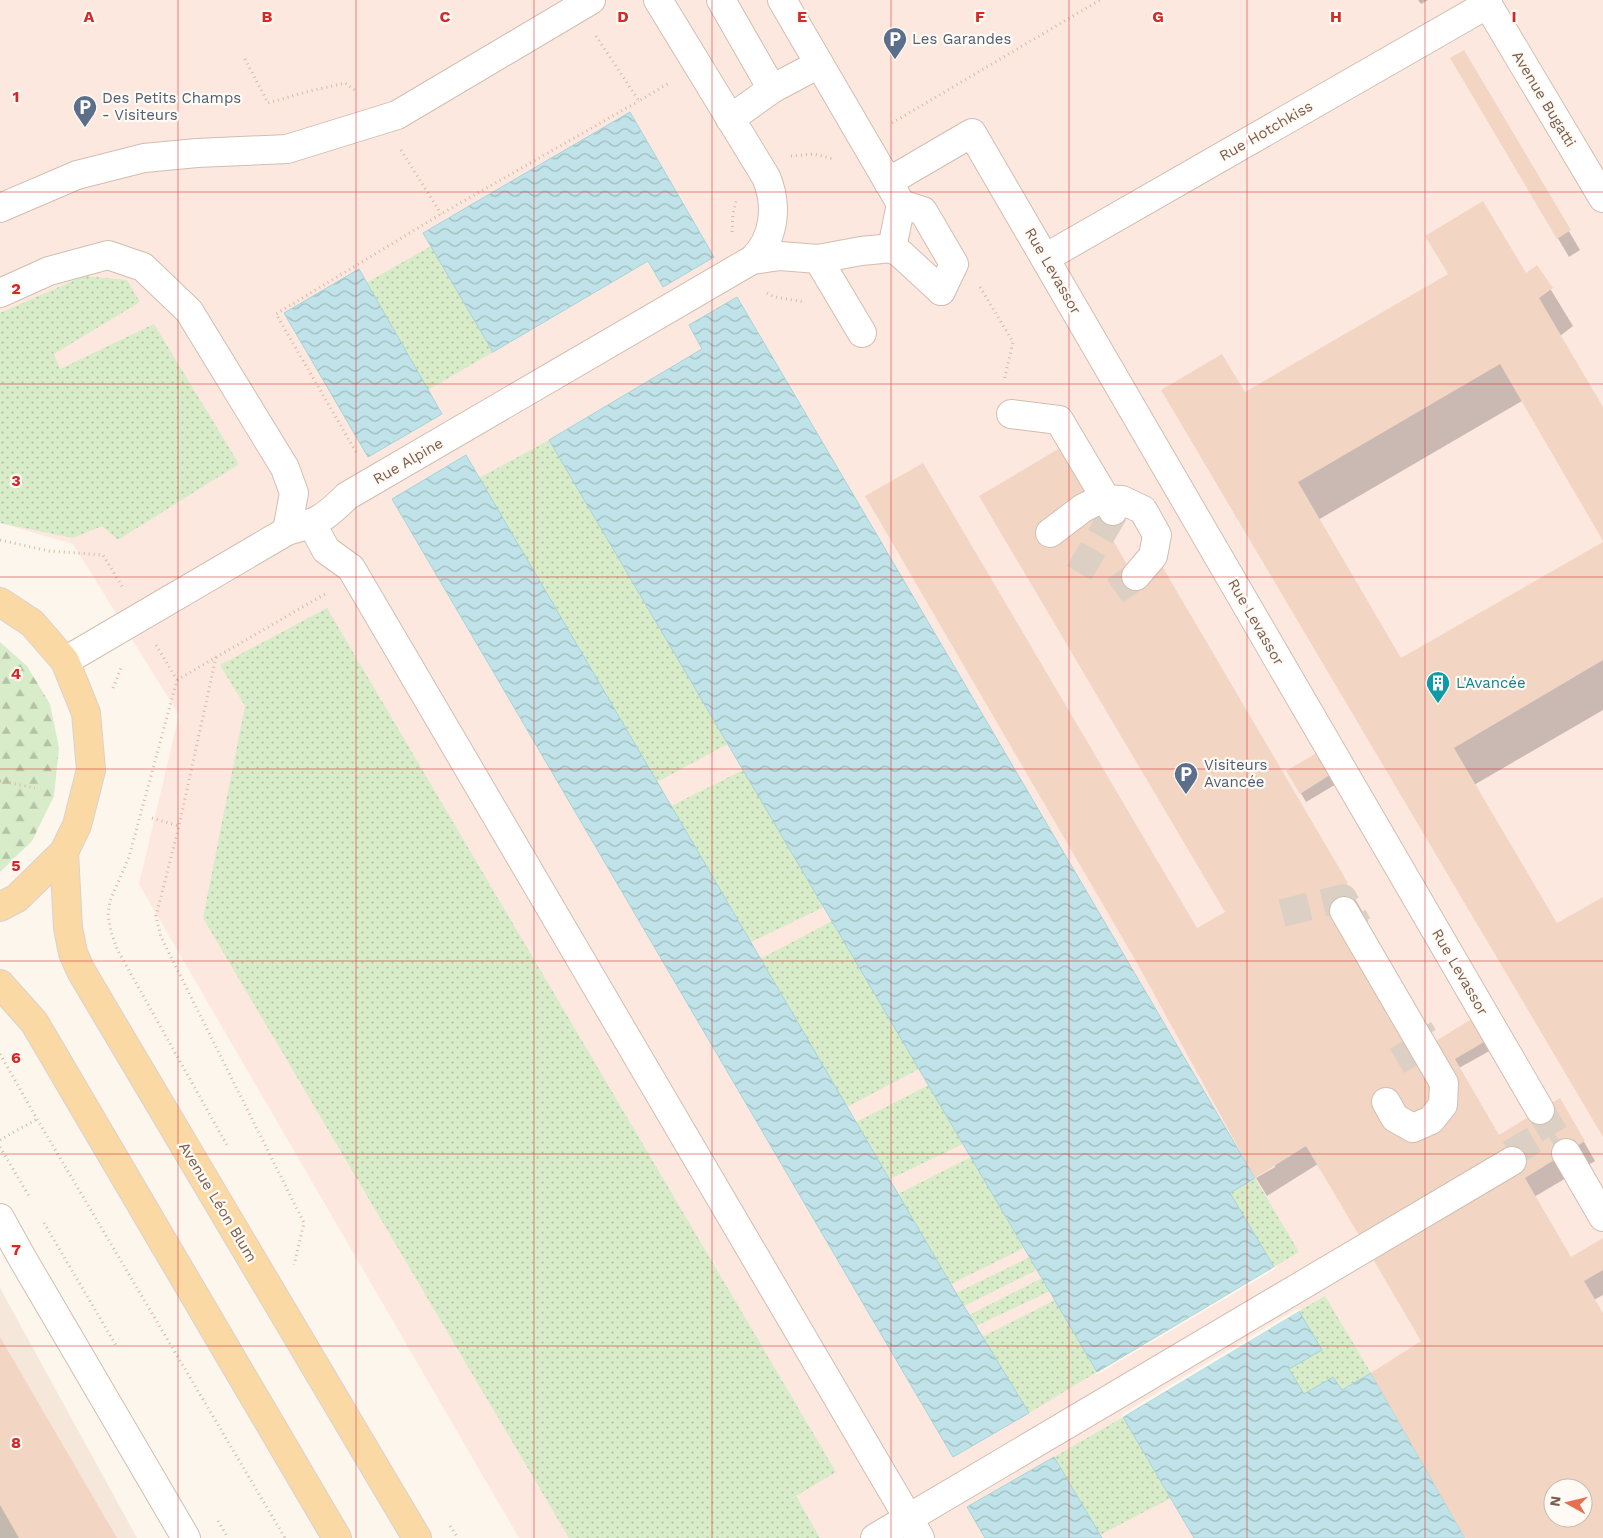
<svg xmlns="http://www.w3.org/2000/svg" width="1603" height="1538" font-family="'Work Sans',sans-serif">
<defs>
<pattern id="grass-dots" width="8" height="8" patternUnits="userSpaceOnUse" patternTransform="scale(1.25)"><rect width="8" height="8" fill="#d8ecc9"/><path d="M2 2h.1M6 6h.1" fill="none" stroke="#b4c2a5" stroke-width="1.8" stroke-linecap="round"/></pattern>
<pattern id="forest-firs" width="22" height="20" patternUnits="userSpaceOnUse" patternTransform="scale(1.25)"><rect width="22" height="20" fill="#d8ecc9"/><path d="M5 1l3.5 6h-7zM16 11l3.5 6h-7z" fill="#b4c2a5"/></pattern>
<pattern id="water-waves" width="16" height="10" patternUnits="userSpaceOnUse" patternTransform="scale(1.25)"><rect width="16" height="10" fill="#bfe3e8"/><path d="M0 5q4-4 8 0t8 0" fill="none" stroke="#a0bbbe"/></pattern>
</defs>
<rect width="100%" height="100%" fill="#fdf6ec"/>
<path fill="#f5e8da" d="M 0,1288 L 137,1538 L 0,1538 Z"/>
<path fill="#fde8e0" fill-rule="evenodd" d="M 0,0 L 1603,0 L 1603,1538 L 519,1538 L 139,884 L 179,715 L 73,544 L 0,523 ZM 1553,1488 L 1583,1488 L 1583,1518 L 1553,1518 Z"/>
<g fill="url(#grass-dots)">
<path d="M 431,246 L 493,352 L 428,390 L 366,283 Z"/>
<path d="M 84,276 L 127,280 L 140,302 L 54,354 L 60,369 L 154,324 L 239,464 L 118,540 L 102,526 L 73,538 L 0,523 L 0,313 Z"/>
<path d="M 549,440 L 728,744 L 657,782 L 479,478 Z"/>
<path d="M 327,608 L 836,1472 L 796,1496 L 820,1538 L 569,1538 L 203,918 L 245,706 L 220,665 Z"/>
<path d="M 743,770 L 824,907 L 751,942 L 671,806 Z"/>
<path d="M 832,921 L 919,1069 L 847,1107 L 760,959 Z"/>
<path d="M 929,1085 L 963,1144 L 890,1179 L 856,1122 Z"/>
<path d="M 971,1157 L 1024,1248 L 951,1284 L 898,1194 Z"/>
<path d="M 1255,1178 L 1299,1252 L 1274,1267 L 1230,1193 Z"/>
<path d="M 1030,1257 L 1037,1270 L 964,1306 L 956,1293 Z"/>
<path d="M 1042,1278 L 1050,1291 L 976,1326 L 969,1315 Z"/>
<path d="M 1325,1296 L 1371,1373 L 1341,1390 L 1304,1394 L 1289,1369 L 1321,1350 L 1299,1311 Z"/>
<path d="M 1055,1300 L 1097,1372 L 1029,1413 L 982,1337 Z"/>
<path d="M 1123,1417 L 1171,1498 L 1100,1535 L 1054,1457 Z"/>
</g>
<path fill="url(#forest-firs)" d="M 0,642 L 27,666 L 50,704 L 59,748 L 54,796 L 32,841 L 0,872 Z"/>
<g fill="url(#water-waves)" stroke="#a5d3da">
<path d="M 630,112 L 714,257 L 663,287 L 648,261 L 493,352 L 423,233 Z"/>
<path d="M 359,269 L 442,414 L 368,457 L 284,313 Z"/>
<path d="M 737,297 L 1255,1178 L 1230,1193 L 1274,1267 L 1097,1372 L 549,440 L 702,349 L 689,325 Z"/>
<path d="M 466,455 L 956,1293 L 1029,1413 L 953,1457 L 392,499 Z"/>
<path d="M 1299,1311 L 1322,1350 L 1289,1369 L 1304,1394 L 1333,1377 L 1342,1390 L 1371,1373 L 1465,1538 L 1194,1538 L 1123,1417 Z"/>
<path d="M 1054,1457 L 1102,1538 L 985,1538 L 967,1507 Z"/>
</g>
<g fill="#fdf6ec">
<path d="M 1276,1266 L 1275,1269 L 1098,1374 L 1095,1374 Z"/>
<path d="M 1297,1309 L 1301,1310 L 1121,1418 L 1122,1414 Z"/>
</g>
<g fill="#0003" fill-rule="evenodd">
<path d="M 1418,0 L 1428,0 L 1421,4 Z"/>
<path d="M 1463,51 L 1580,250 L 1569,257 L 1452,59 Z"/>
<path d="M 1537,267 L 1573,326 L 1560,336 L 1603,410 L 1603,539 L 1522,401 L 1318,520 L 1401,660 L 1603,544 L 1603,710 L 1474,785 L 1557,925 L 1603,899 L 1603,1136 L 1245,394 L 1526,275 Z"/>
<path d="M 1161,568 L 1368,921 L 1346,934 L 1415,1055 L 1475,1019 L 1493,1049 L 1459,1068 L 1499,1136 L 1560,1100 L 1595,1161 L 1534,1197 L 1571,1259 L 1603,1239 L 1603,1295 L 1594,1300 L 1603,1315 L 1603,1538 L 1467,1538 L 1422,1342 L 1318,1164 L 1267,1196 L 1256,1178 L 1275,1167 L 1275,1164 L 1197,930 L 1226,913 L 1136,583 ZM 1553,1488 L 1583,1488 L 1583,1518 L 1553,1518 Z"/>
<path d="M 1320,753 L 1338,783 L 1306,802 L 1288,771 Z"/>
<path d="M 0,1340 L 115,1538 L 0,1538 Z"/>
</g>
<g fill="#f3d5c3" fill-rule="evenodd">
<path d="M 1464,50 L 1571,230 L 1557,239 L 1450,58 Z"/>
<path d="M 1483,201 L 1526,273 L 1537,265 L 1553,288 L 1539,298 L 1603,407 L 1603,541 L 1500,364 L 1298,482 L 1401,658 L 1603,542 L 1603,660 L 1454,748 L 1557,923 L 1603,897 L 1603,1137 L 1161,390 L 1222,354 L 1245,392 L 1448,274 L 1425,236 Z"/>
<path d="M 1060,448 L 1137,582 L 1162,566 L 1348,883 L 1326,896 L 1416,1053 L 1475,1017 L 1489,1039 L 1455,1059 L 1499,1135 L 1560,1098 L 1585,1141 L 1525,1178 L 1571,1257 L 1603,1238 L 1603,1270 L 1584,1281 L 1603,1313 L 1603,1538 L 1465,1538 L 1371,1373 L 1421,1341 L 1376,1264 L 1306,1146 L 1255,1178 L 1137,963 L 865,496 L 923,463 L 1197,928 L 1225,912 L 979,496 ZM 1553,1488 L 1583,1488 L 1583,1518 L 1553,1518 Z"/>
<path d="M 1320,751 L 1333,773 L 1300,794 L 1286,771 Z"/>
<path d="M 0,1337 L 117,1538 L 19,1538 L 0,1505 Z"/>
</g>
<g fill="none" stroke-linecap="round" stroke-linejoin="round">
<g stroke="#dcd0c4" stroke-width="28" stroke-dasharray="28 14" stroke-linecap="butt">
<path d="M 1079,573 L 1114,513"/>
<path d="M 1115,591 L 1136,576"/>
<path d="M 1282,913 L 1343,898 L 1358,925"/>
<path d="M 1397,1061 L 1427,1043 L 1419,1029"/>
<path d="M 1540,1110 L 1566,1153"/>
<path d="M 1510,1154 L 1552,1129"/>
</g>
<g stroke="#d1beb0" stroke-width="30">
<g id="minor">
<path d="M 721,0 L 772,89 L 819,64"/>
<path d="M 782,0 L 901,204 L 892,248"/>
<path d="M 1485,0 L 1603,198"/>
<path d="M 730,119 L 772,89"/>
<path d="M 888,182 L 972,133 L 1540,1110"/>
<path d="M 901,204 L 923,211 L 954,264 L 941,291"/>
<path d="M 0,208 L 77,175 L 144,158 L 197,153 L 287,149 L 397,115 L 591,0"/>
<path d="M 1045,258 L 1488,4"/>
<path d="M 818,259 L 862,333"/>
<path d="M 752,260 L 780,256 L 818,259 L 861,251 L 892,248 L 901,254 L 941,291"/>
<path d="M 0,293 L 49,271 L 108,255 L 143,267 L 189,311 L 285,468 L 294,493 L 287,531"/>
<path d="M 1011,414 L 1059,420 L 1113,511"/>
<path d="M 312,524 L 326,550 L 351,568 L 920,1538"/>
<path d="M 1050,533 L 1083,508 L 1101,499 L 1122,500 L 1143,510 L 1157,535 L 1153,556 L 1136,576"/>
<path d="M 65,661 L 287,531 C 317,523 325,518 347,496 L 752,260 C 775,239 778,205 766,177 L 658,0"/>
<path d="M 1344,911 L 1444,1083 L 1443,1105 L 1431,1120 L 1413,1128 L 1395,1118 L 1386,1102"/>
<path d="M 1566,1153 L 1603,1217"/>
<path d="M 0,1218 L 21,1256 L 186,1538"/>
<path d="M 875,1538 L 1512,1161"/>
</g>
</g>
<g stroke="#dad1cd" stroke-width="30">
<g id="major">
<path d="M 0,602 L 32,623 L 65,661 L 86,713 L 91,770 L 77,825 L 64,852 L 17,898 L 0,907"/>
<path d="M 64,852 L 68,928 L 73,953 L 81,971 L 417,1538"/>
<path d="M 0,984 L 34,1022 L 337,1538"/>
</g>
</g>
<g stroke="#d9b8a5" stroke-width="3" stroke-dasharray="1 4" stroke-linecap="butt">
<path d="M 596,36 L 639,101 L 669,83"/>
<path d="M 245,59 L 268,103 L 306,92 L 345,83 L 357,92"/>
<path d="M 892,123 L 1100,0"/>
<path d="M 401,150 L 441,214"/>
<path d="M 791,156 L 814,154 L 834,159"/>
<path d="M 732,232 L 733,213 L 737,199"/>
<path d="M 980,287 L 1013,342 L 1004,381"/>
<path d="M 767,293 L 775,297 L 805,302"/>
<path d="M 356,452 L 276,314 L 441,214 L 639,101"/>
<path d="M 0,540 L 49,551 L 103,555 L 123,588"/>
<path d="M 156,645 L 177,680 L 129,857 L 110,901 L 108,915 L 111,932 L 117,949 L 228,1147"/>
<path d="M 216,657 L 179,826 L 156,916 L 161,937 L 304,1223 L 294,1265"/>
<path d="M 177,680 L 325,594 L 326,596"/>
<path d="M 113,688 L 121,668"/>
<path d="M 0,781 L 35,788"/>
<path d="M 152,818 L 179,826"/>
<path d="M 0,1054 L 37,1119 L 285,1538"/>
<path d="M 0,1140 L 37,1119"/>
<path d="M 0,1147 L 30,1198"/>
<path d="M 44,1223 L 117,1347"/>
<path d="M 218,1521 L 228,1538"/>
<path d="M 450,1526 L 458,1538"/>
</g>
<use href="#minor" stroke="#fff" stroke-width="28"/>
<use href="#major" stroke="#fbd9a5" stroke-width="28"/>
</g>
<path fill="none" stroke="#d62828" stroke-width="1" stroke-opacity="0.55" d="M 178,0 L 178,1538M 356,0 L 356,1538M 534,0 L 534,1538M 712,0 L 712,1538M 891,0 L 891,1538M 1069,0 L 1069,1538M 1247,0 L 1247,1538M 1425,0 L 1425,1538M 0,192 L 1603,192M 0,384 L 1603,384M 0,577 L 1603,577M 0,769 L 1603,769M 0,961 L 1603,961M 0,1154 L 1603,1154M 0,1346 L 1603,1346"/>
<defs>
<g id="parking-pin" transform="scale(1.25)"><path d="M0 17L-7.5 6A9.5 9.5 0 1 1 7.5 6Z" fill="#5c6f8a" stroke="#fffaf3"/><path d="M-3.5-5.5H1a3.5 3.5 0 0 1 0 7H-1V5.5H-3.5ZM-1-3.4V-.6H.8a1.4 1.4 0 0 0 0-2.8Z" fill="#fff"/></g>
<g id="building-pin" transform="scale(1.25)"><path d="M0 17L-7.5 6A9.5 9.5 0 1 1 7.5 6Z" fill="#0f9aa8" stroke="#fffaf3"/><path d="M-4-6H4V6H1V3H-1V6H-4ZM-2.5-4.3h1.7v1.8h-1.7ZM.8-4.3h1.7v1.8H.8ZM-2.5-1h1.7V.8h-1.7ZM.8-1h1.7V.8H.8Z" fill="#fff"/></g>
</defs>
<g fill-rule="evenodd">
<use href="#parking-pin" x="895" y="39"/>
<use href="#parking-pin" x="85" y="107"/>
<use href="#building-pin" x="1438" y="683"/>
<use href="#parking-pin" x="1186" y="774"/>
</g>
<g text-anchor="middle" stroke-width="4.5" stroke-linejoin="round" paint-order="stroke">
<g font-size="15" fill="#4e5e75" stroke="#fffaf3" text-anchor="start">
<text x="912" y="44">Les Garandes</text>
<text x="102" y="103">Des Petits Champs<tspan x="102" dy="17">- Visiteurs</tspan></text>
<text x="1204" y="770">Visiteurs<tspan x="1204" dy="17">Avancée</tspan></text>
</g>
<g font-size="15" fill="#7a5c4d" stroke="#fffaf3">
<text transform="translate(1544 99) rotate(59)" y="5">Avenue Bugatti</text>
<text transform="translate(1266 131) rotate(-30)" y="5">Rue Hotchkiss</text>
<text transform="translate(1053 271) rotate(60)" y="5">Rue Levassor</text>
<text transform="translate(408 461) rotate(-30)" y="5">Rue Alpine</text>
<text transform="translate(1256 622) rotate(60)" y="5">Rue Levassor</text>
<text transform="translate(1460 972) rotate(60)" y="5">Rue Levassor</text>
<text transform="translate(218 1202) rotate(59)" y="5">Avenue Léon Blum</text>
</g>
<g font-size="15" fill="#0d838f" stroke="#fffaf3" text-anchor="start">
<text x="1456" y="688">L'Avancée</text>
</g>
</g>
<g font-size="16" text-anchor="middle" font-weight="bold" fill="#d62828" stroke="#fffaf3" stroke-width="4.5" stroke-linejoin="round" paint-order="stroke">
<text x="89" y="22">A</text>
<text x="267" y="22">B</text>
<text x="445" y="22">C</text>
<text x="623" y="22">D</text>
<text x="802" y="22">E</text>
<text x="980" y="22">F</text>
<text x="1158" y="22">G</text>
<text x="1336" y="22">H</text>
<text x="1514" y="22">I</text>
<text x="16" y="102">1</text>
<text x="16" y="294">2</text>
<text x="16" y="486">3</text>
<text x="16" y="679">4</text>
<text x="16" y="871">5</text>
<text x="16" y="1063">6</text>
<text x="16" y="1255">7</text>
<text x="16" y="1448">8</text>
</g>
<g transform="translate(1568 1503) rotate(278)"><circle r="24" fill="#fffaf3" stroke="#cabbb1"/>
<path d="M0-4L9 19L0 12L-9 19Z" fill="#e76f51"/>
<text y="-8" font-size="14" font-weight="bold" text-anchor="middle" fill="#7a5c4d">N</text>
</g>
</svg>
